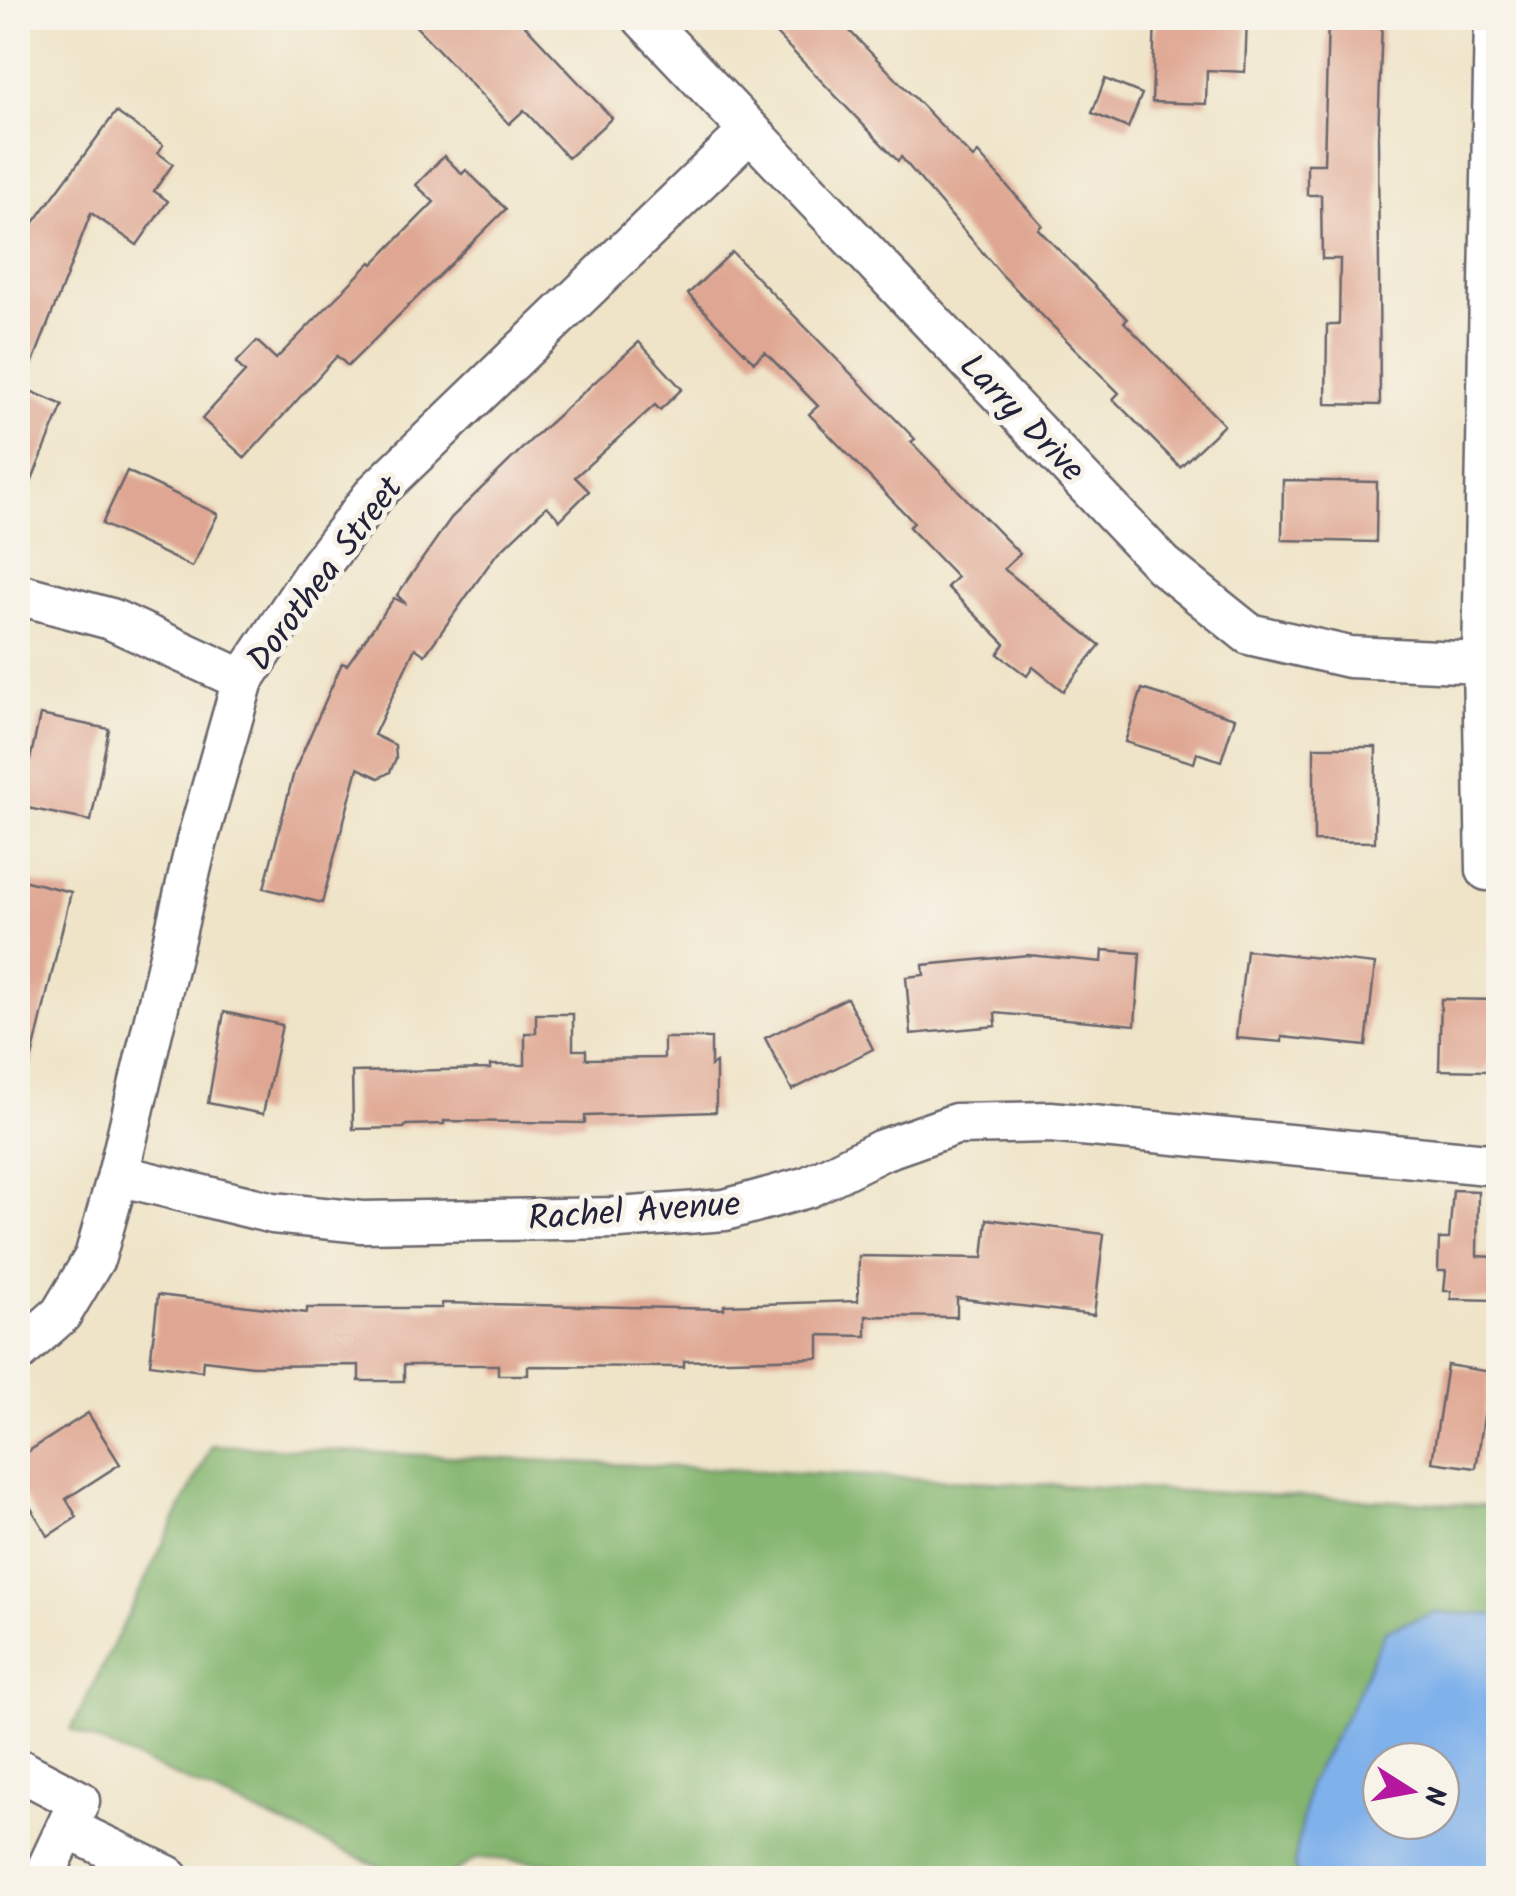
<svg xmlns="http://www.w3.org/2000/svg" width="1516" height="1896" font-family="Kalam,sans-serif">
<rect width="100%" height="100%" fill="#f7f3e8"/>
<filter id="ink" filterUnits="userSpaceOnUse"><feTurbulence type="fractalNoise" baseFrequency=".01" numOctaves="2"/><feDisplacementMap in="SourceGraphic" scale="20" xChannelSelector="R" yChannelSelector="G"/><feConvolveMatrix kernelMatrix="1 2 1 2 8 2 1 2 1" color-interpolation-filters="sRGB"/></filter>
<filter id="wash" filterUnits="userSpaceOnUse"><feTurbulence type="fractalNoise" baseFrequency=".0048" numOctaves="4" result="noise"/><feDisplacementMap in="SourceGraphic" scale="40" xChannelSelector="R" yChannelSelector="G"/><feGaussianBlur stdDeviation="2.25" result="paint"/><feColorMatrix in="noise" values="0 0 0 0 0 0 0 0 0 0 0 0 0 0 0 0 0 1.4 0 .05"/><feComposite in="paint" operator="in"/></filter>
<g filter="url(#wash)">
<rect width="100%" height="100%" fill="#efe4c8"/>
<path fill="#83b56e" stroke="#526c54" stroke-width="2.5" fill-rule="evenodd" d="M 212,1445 L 1498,1506 L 1498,1878 L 598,1878 L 550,1863 L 477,1858 L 445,1878 L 405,1878 L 71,1730 ZM 1381,1761 L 1441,1761 L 1441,1821 L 1381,1821 Z"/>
<path fill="#7fb1eb" stroke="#506a93" stroke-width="2.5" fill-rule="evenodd" d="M 1433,1613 L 1498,1615 L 1498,1878 L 1300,1878 L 1294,1866 L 1309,1783 L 1352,1704 L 1385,1631 ZM 1381,1761 L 1441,1761 L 1441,1821 L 1381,1821 Z"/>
<g id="blocks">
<g fill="#dfa793">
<path d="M 408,18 L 518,18 L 612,118 L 568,158 L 524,110 L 509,124 Z"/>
<path d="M 761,18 L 837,18 L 973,158 L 978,153 L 1042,225 L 1038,229 L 1127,319 L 1124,322 L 1224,425 L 1180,467 L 1113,399 L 1119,393 L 1002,275 L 901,157 L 898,161 Z"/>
<path d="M 1155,18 L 1247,18 L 1245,72 L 1207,70 L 1206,104 L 1152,102 Z"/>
<path d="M 1328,18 L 1382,19 L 1378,137 L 1380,405 L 1326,404 L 1327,325 L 1339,325 L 1340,259 L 1322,259 L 1321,195 L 1307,195 L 1307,164 L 1324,164 Z"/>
<path d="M 1105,79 L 1142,94 L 1128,128 L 1092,113 Z"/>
<path d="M 116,112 L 163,145 L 158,153 L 173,164 L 154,191 L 168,201 L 137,245 L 91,213 L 23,388 L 63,405 L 18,513 L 18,244 Z"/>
<path d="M 444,156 L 462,174 L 466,170 L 506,209 L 348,366 L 337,356 L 245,458 L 202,419 L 245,372 L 236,363 L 257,341 L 276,359 L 371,262 L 373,264 L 434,202 L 416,185 Z"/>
<path d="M 732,252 L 915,439 L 911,442 L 1020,554 L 1004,569 L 1100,645 L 1063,691 L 1033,667 L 1027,676 L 998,654 L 1005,644 L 947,587 L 957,577 L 909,527 L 914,523 L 809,414 L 818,406 L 765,352 L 754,362 L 688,294 Z"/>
<path d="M 639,342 L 682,389 L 660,410 L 655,405 L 575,477 L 589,491 L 560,520 L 547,506 L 495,556 L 425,655 L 415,648 L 374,735 L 395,745 L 396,758 L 390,772 L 379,778 L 358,768 L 322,903 L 264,888 L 294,772 L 342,663 L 347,665 L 394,598 L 406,604 L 397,595 L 451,518 L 533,438 Z"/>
<path d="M 127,471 L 218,514 L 192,567 L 102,524 Z"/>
<path d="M 1283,480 L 1377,482 L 1376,542 L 1282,540 Z"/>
<path d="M 1142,689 L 1235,718 L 1221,761 L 1197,753 L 1194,763 L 1125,742 Z"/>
<path d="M 40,715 L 109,729 L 91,821 L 18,806 L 24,759 L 30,760 Z"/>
<path d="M 1314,747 L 1376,747 L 1375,842 L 1314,841 Z"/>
<path d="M 18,879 L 71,892 L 30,1066 L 18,1065 Z"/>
<path d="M 1103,950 L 1140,953 L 1135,1025 L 995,1013 L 996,1026 L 911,1034 L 906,977 L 924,975 L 923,965 L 1028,955 L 1102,962 Z"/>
<path d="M 1246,950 L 1375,964 L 1366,1046 L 1282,1037 L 1282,1042 L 1236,1038 Z"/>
<path d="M 847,998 L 873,1049 L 792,1090 L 765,1038 Z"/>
<path d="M 1441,999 L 1498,1000 L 1498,1065 L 1487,1064 L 1487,1071 L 1439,1070 Z"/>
<path d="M 224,1012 L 282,1025 L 263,1114 L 208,1103 Z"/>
<path d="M 536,1014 L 573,1014 L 573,1050 L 586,1050 L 586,1059 L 664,1058 L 664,1038 L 711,1038 L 711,1066 L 716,1063 L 716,1112 L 585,1116 L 585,1123 L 444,1121 L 444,1124 L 406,1125 L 404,1128 L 353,1129 L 352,1072 L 490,1069 L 490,1065 L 525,1065 L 525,1033 L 536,1033 Z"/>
<path d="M 1453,1190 L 1478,1191 L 1477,1256 L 1494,1257 L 1493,1265 L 1498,1266 L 1498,1300 L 1451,1299 L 1451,1291 L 1444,1291 L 1446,1271 L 1438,1271 L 1439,1239 L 1449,1239 Z"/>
<path d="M 987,1219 L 1104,1234 L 1094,1315 L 957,1298 L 957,1317 L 866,1316 L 866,1336 L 819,1335 L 819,1358 L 684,1361 L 684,1367 L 528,1366 L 528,1375 L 498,1375 L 498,1365 L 404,1365 L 404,1381 L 359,1381 L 359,1365 L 253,1366 L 203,1360 L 202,1371 L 150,1364 L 158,1295 L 307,1313 L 307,1308 L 442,1308 L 442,1303 L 724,1309 L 724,1305 L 858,1301 L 859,1256 L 983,1258 Z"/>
<path d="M 1447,1365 L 1491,1372 L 1476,1468 L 1432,1462 Z"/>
<path d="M 88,1413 L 120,1464 L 66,1499 L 77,1517 L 48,1536 L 18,1487 L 18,1458 Z"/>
</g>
</g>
</g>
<g filter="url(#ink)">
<use href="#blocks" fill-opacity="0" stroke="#6a666c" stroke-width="2.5"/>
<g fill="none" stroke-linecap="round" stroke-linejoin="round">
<g stroke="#6a666c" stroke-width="45">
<g id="minor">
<path d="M 643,18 L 1163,565 L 1249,634 L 1349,657 L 1483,663"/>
<path d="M 18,594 L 111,619 L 243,680"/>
<path d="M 1487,870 L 1483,663 L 1495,18"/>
<path d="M 118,1175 L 273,1213 L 362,1222 L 619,1218 L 725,1210 L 808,1187 L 882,1150 L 956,1124 L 1050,1122 L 1498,1165"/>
<path d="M 18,1352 L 61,1314 L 95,1257 L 118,1175 L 197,841 L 243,680 L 318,568 L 376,492 L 749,132"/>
<path d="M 18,1769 L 79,1801 L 43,1878"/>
<path d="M 67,1828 L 167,1876 L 165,1878"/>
</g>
</g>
<use href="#minor" stroke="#fff" stroke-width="40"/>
</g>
</g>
<g text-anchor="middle" stroke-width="10" stroke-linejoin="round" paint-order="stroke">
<g font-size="35" fill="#22223b" stroke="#f7f3e8">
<text transform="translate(1023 417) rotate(46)" y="12">Larry Drive</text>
<text transform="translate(324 573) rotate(-53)" y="12">Dorothea Street</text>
<text transform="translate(634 1210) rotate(-4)" y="12">Rachel Avenue</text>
</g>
</g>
<rect width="1516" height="1896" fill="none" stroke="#f7f3e8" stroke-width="60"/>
<g transform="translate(1411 1791) rotate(101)"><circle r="48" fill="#f7f3e8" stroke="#a29fa3" stroke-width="2.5"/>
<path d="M0-8L18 38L0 25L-18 38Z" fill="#b5179e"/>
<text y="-15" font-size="28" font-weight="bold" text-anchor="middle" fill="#22223b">N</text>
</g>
</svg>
